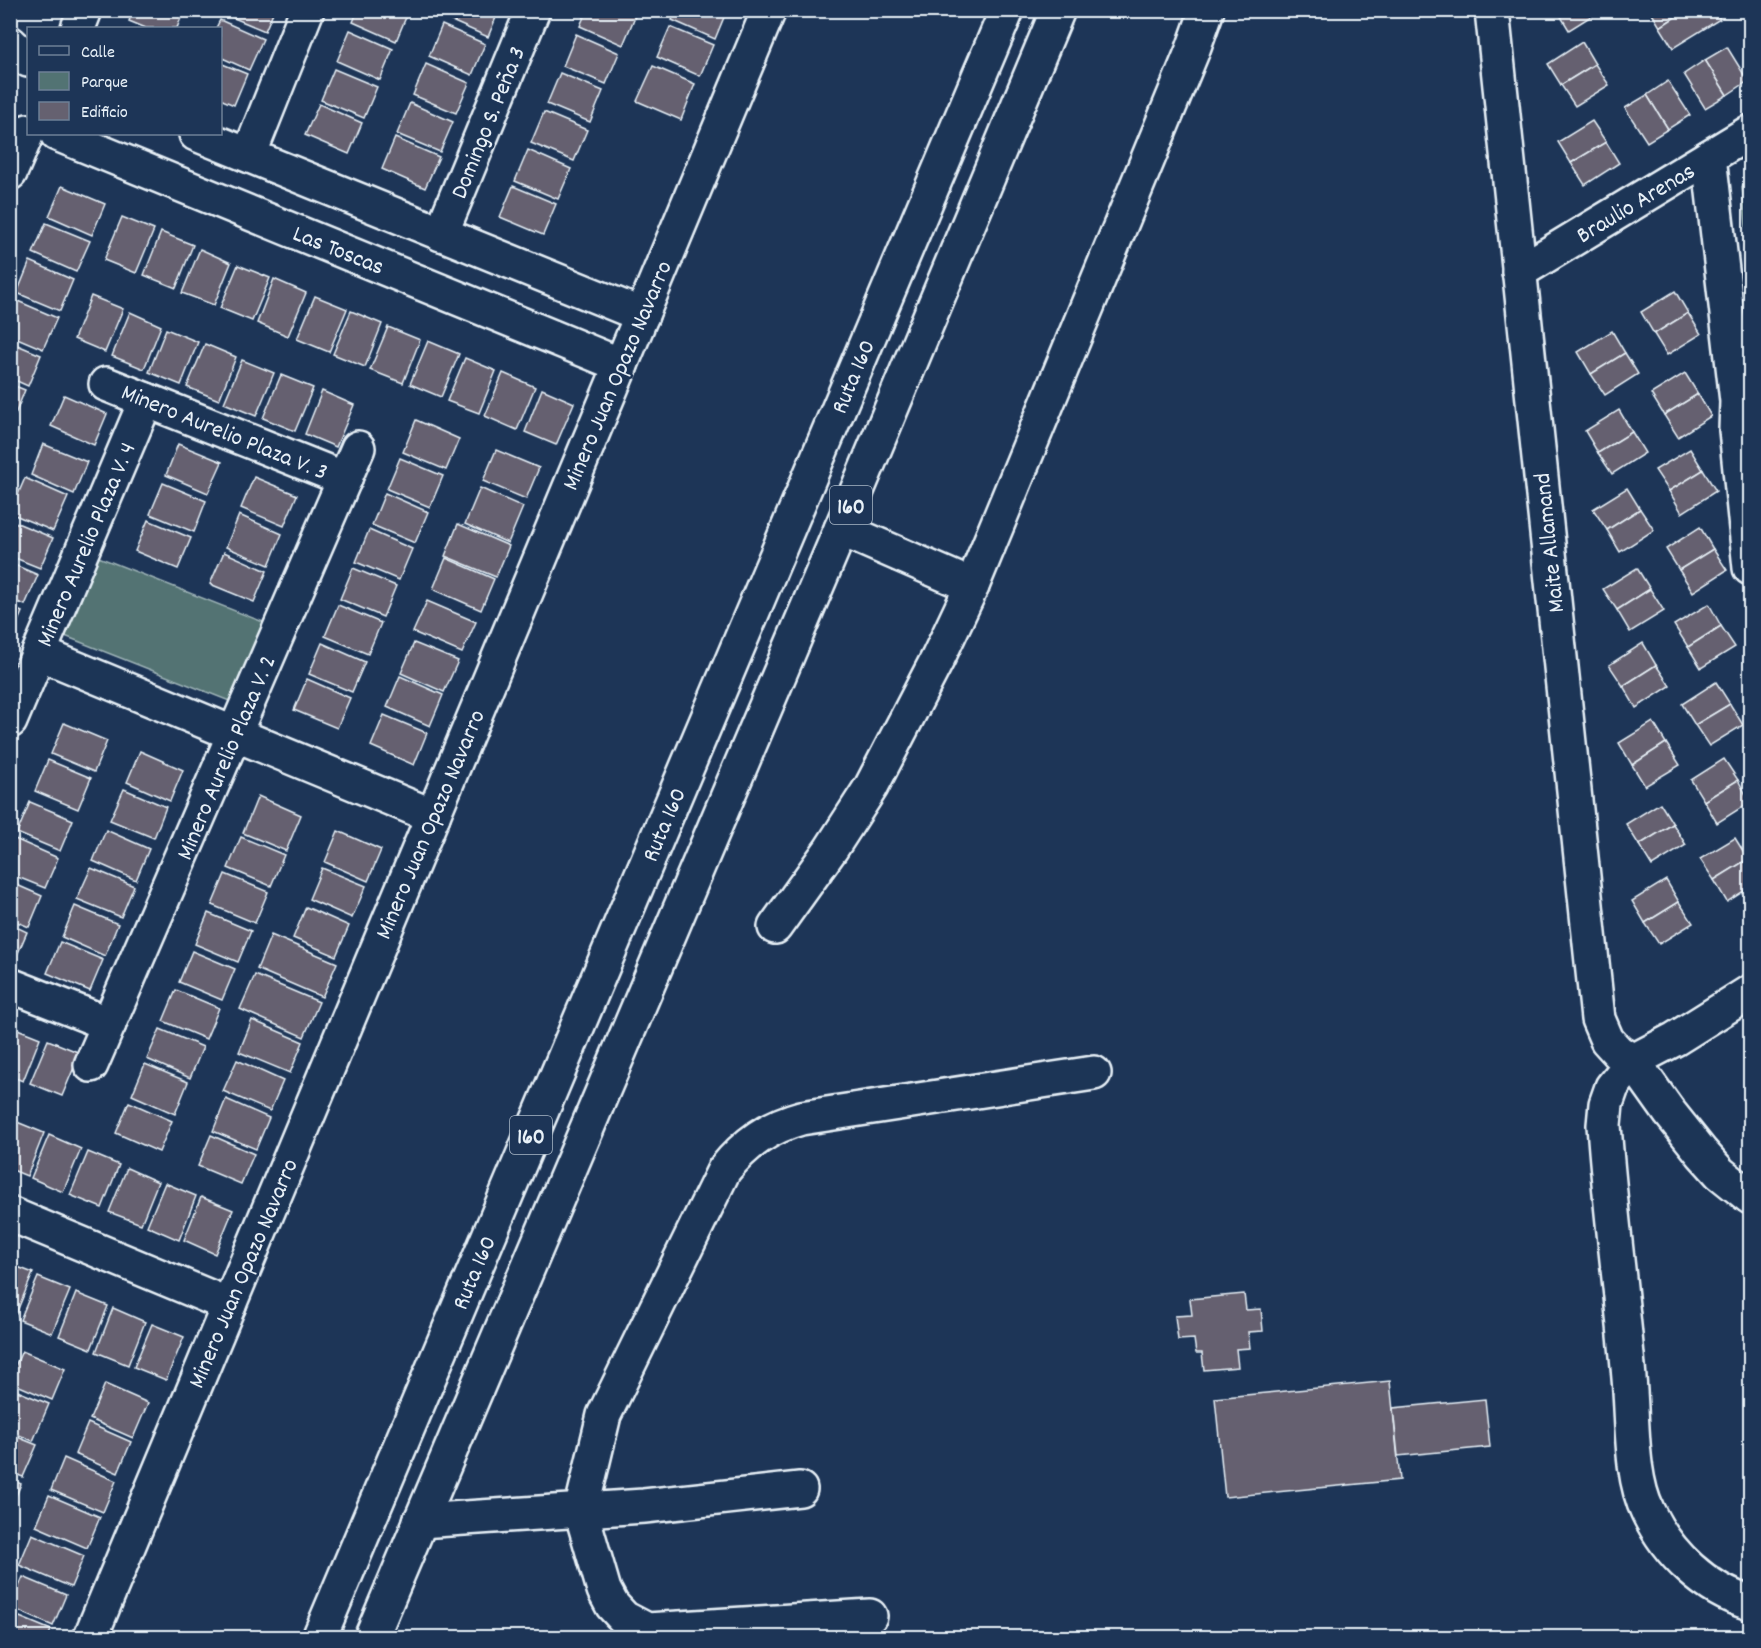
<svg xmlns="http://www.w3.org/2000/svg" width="1761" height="1648" font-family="Dekko,sans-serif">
<rect width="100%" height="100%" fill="#1d3557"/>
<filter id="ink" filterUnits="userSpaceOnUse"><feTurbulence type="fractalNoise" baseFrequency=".0167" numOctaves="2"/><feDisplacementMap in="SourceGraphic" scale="12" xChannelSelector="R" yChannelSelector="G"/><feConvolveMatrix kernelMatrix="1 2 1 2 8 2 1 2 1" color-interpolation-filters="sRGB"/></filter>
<g filter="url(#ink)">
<g fill="#527373" stroke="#9db2b6" stroke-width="1.5">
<path d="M 1750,171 L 1750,264 L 1742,187 Z"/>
<path d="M 96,556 L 263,622 L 232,702 L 65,636 Z"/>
</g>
<g fill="#656170" stroke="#e8f1f8" stroke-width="1.5">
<path d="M 133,10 L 184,10 L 177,28 L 146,28 L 129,21 Z"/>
<path d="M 223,10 L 274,10 L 265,31 L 222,13 Z"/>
<path d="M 358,10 L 409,10 L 396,41 L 353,22 Z"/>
<path d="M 448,10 L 499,10 L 488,37 L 445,18 Z"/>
<path d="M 587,10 L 628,10 L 636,14 L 623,45 L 580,26 Z"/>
<path d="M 676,10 L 727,10 L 715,39 L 672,20 Z"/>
<path d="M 1557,10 L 1601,10 L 1569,30 Z"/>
<path d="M 1650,10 L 1686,10 L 1660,27 Z"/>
<path d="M 1686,10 L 1714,10 L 1720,19 L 1673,48 L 1660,27 Z"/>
<path d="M 220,20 L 263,39 L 249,70 L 220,57 L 220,28 L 216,28 Z"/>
<path d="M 442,25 L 485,44 L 472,75 L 429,56 Z"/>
<path d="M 670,27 L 713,45 L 700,76 L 657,57 Z"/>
<path d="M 350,30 L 393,49 L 380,80 L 337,61 Z"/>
<path d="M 576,34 L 619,53 L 606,84 L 563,66 Z"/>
<path d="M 1582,42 L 1595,64 L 1561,85 L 1548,64 Z"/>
<path d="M 1727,47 L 1748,81 L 1727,95 L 1705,60 Z"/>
<path d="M 1705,60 L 1727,95 L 1705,108 L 1684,74 Z"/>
<path d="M 220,63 L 247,74 L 234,105 L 220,99 Z"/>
<path d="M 426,64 L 469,83 L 456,113 L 413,95 Z"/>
<path d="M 1595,64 L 1609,85 L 1575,106 L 1561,85 Z"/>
<path d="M 653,66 L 695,84 L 681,120 L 637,101 Z"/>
<path d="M 334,69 L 377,87 L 364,118 L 321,100 Z"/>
<path d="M 560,73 L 603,91 L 590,122 L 547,104 Z"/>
<path d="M 1668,81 L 1690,115 L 1668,129 L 1647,95 Z"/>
<path d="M 1647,95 L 1668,129 L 1647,142 L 1625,108 Z"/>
<path d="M 410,103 L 453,122 L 440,152 L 397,134 Z"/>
<path d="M 319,104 L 362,123 L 349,154 L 305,135 Z"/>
<path d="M 544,112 L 587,130 L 574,161 L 531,143 Z"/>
<path d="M 1592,121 L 1606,142 L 1571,163 L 1558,142 Z"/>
<path d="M 395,138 L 439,157 L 425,188 L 382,169 Z"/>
<path d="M 1606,142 L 1619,163 L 1585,185 L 1571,163 Z"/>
<path d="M 528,150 L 571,169 L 558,199 L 515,181 Z"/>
<path d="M 62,186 L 105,204 L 92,235 L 49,216 Z"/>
<path d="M 513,186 L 556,204 L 543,235 L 500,217 Z"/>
<path d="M 122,217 L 154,230 L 136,273 L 104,260 Z"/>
<path d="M 46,223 L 90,241 L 76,272 L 33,253 Z"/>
<path d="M 161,232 L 193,245 L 176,288 L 144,275 Z"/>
<path d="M 200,249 L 231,263 L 214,305 L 182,293 Z"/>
<path d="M 30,261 L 73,280 L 60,311 L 17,293 Z"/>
<path d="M 238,265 L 270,278 L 252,321 L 220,308 Z"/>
<path d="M 274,279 L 306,293 L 288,336 L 257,323 Z"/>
<path d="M 1675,291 L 1688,313 L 1654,334 L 1641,312 Z"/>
<path d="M 91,296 L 123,309 L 105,352 L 74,339 Z"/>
<path d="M 315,296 L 347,309 L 329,352 L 297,339 Z"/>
<path d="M 13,299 L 57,318 L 43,349 L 10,335 L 10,306 Z"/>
<path d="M 351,311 L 382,324 L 365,367 L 333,354 Z"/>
<path d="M 130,312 L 161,326 L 144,369 L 112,356 Z"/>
<path d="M 1688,313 L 1701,334 L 1667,355 L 1654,334 Z"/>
<path d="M 388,327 L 420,340 L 403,383 L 370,370 Z"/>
<path d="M 166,329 L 198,342 L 181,385 L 149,372 Z"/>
<path d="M 1612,331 L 1625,353 L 1591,374 L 1578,352 Z"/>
<path d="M 428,341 L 459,354 L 441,397 L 410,384 Z"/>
<path d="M 10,342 L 41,355 L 28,386 L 10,378 Z"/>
<path d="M 205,344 L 236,357 L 219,400 L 187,387 Z"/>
<path d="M 1625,353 L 1638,374 L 1605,395 L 1591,374 Z"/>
<path d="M 465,358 L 496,371 L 479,413 L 447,401 Z"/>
<path d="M 242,360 L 274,373 L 256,416 L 224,403 Z"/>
<path d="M 503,373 L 535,387 L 517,430 L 485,416 Z"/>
<path d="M 1685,373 L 1698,394 L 1664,415 L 1651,394 Z"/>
<path d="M 281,375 L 313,388 L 295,431 L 263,418 Z"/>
<path d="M 10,384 L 25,390 L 12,422 L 10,421 Z"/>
<path d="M 542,389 L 574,403 L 556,445 L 525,432 Z"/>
<path d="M 322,391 L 354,405 L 336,447 L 305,434 Z"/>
<path d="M 1698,394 L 1711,416 L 1678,437 L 1664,415 Z"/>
<path d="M 64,395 L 107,414 L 94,445 L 51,426 Z"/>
<path d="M 1619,410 L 1632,432 L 1598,453 L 1585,431 Z"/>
<path d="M 416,420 L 459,439 L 446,470 L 403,452 Z"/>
<path d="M 1632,432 L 1645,453 L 1612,474 L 1598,453 Z"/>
<path d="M 43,444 L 87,462 L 74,494 L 31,475 Z"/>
<path d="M 178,444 L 222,462 L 208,493 L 166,475 Z"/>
<path d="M 1690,449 L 1703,470 L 1669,491 L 1655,470 Z"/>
<path d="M 496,450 L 539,468 L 526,499 L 483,481 Z"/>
<path d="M 400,458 L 443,476 L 430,507 L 387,489 Z"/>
<path d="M 1703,470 L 1716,491 L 1682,513 L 1669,491 Z"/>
<path d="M 254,477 L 297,495 L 284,526 L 241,508 Z"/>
<path d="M 25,478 L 68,497 L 53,531 L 10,513 Z"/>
<path d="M 163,483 L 206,501 L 194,532 L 150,514 Z"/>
<path d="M 480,488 L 523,507 L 508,543 L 465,524 Z"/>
<path d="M 1627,488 L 1640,509 L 1607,530 L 1593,509 Z"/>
<path d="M 385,493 L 428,512 L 415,543 L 372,525 Z"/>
<path d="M 1640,509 L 1654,530 L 1620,552 L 1607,530 Z"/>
<path d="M 239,515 L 282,534 L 269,565 L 226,547 Z"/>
<path d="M 10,520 L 53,538 L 40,568 L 10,556 Z"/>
<path d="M 148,520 L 191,538 L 178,569 L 135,551 Z"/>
<path d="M 458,524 L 509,546 L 496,577 L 445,556 Z"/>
<path d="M 1700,527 L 1713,549 L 1679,570 L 1666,549 Z"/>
<path d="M 369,530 L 412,549 L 399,580 L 356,562 Z"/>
<path d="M 1713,549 L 1727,570 L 1693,592 L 1679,570 Z"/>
<path d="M 224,552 L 267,571 L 254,602 L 210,584 Z"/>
<path d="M 446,558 L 494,579 L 481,610 L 433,589 Z"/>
<path d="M 10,563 L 38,575 L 25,605 L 10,599 Z"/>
<path d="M 353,568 L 396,586 L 383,617 L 340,599 Z"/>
<path d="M 1637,568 L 1650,589 L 1617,610 L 1603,589 Z"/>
<path d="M 1650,589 L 1664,611 L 1630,632 L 1617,610 Z"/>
<path d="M 427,601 L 476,622 L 462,653 L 413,632 Z"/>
<path d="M 1709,604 L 1721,626 L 1688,647 L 1674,625 Z"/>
<path d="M 338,605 L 381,623 L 368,654 L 325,636 Z"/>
<path d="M 10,607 L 22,612 L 10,640 Z"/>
<path d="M 1721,626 L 1735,647 L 1701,668 L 1688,647 Z"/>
<path d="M 322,643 L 365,662 L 352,692 L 309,674 Z"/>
<path d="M 414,643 L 458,661 L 444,692 L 401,673 Z"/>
<path d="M 1643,643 L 1656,665 L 1623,686 L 1609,665 Z"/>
<path d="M 1656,665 L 1670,686 L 1636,708 L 1623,686 Z"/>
<path d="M 400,676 L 443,695 L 430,726 L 387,707 Z"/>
<path d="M 307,679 L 350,698 L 337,728 L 294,710 Z"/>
<path d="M 1716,682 L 1730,704 L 1695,725 L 1682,704 Z"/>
<path d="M 1730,704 L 1743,725 L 1709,746 L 1695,725 Z"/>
<path d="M 384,715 L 427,733 L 414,765 L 371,746 Z"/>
<path d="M 1653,722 L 1666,743 L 1632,765 L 1619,743 Z"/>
<path d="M 64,723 L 107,741 L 94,772 L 51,754 Z"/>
<path d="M 1666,743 L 1680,765 L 1645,786 L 1632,765 Z"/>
<path d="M 140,751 L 183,770 L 170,801 L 127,782 Z"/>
<path d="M 1724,759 L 1738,780 L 1704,801 L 1691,780 Z"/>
<path d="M 48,760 L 91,778 L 78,809 L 35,791 Z"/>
<path d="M 1738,780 L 1750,802 L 1717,823 L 1704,801 Z"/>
<path d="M 124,789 L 166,807 L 154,838 L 110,820 Z"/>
<path d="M 258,796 L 301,815 L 286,851 L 243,833 Z"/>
<path d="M 30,802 L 73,820 L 60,851 L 17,833 Z"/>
<path d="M 1660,803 L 1673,824 L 1639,845 L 1626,824 Z"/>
<path d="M 1673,824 L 1686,845 L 1652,866 L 1639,845 Z"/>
<path d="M 106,830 L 149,849 L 136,880 L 93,861 Z"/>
<path d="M 338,831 L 381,850 L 368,881 L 325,862 Z"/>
<path d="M 241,837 L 284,855 L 271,886 L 228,868 Z"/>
<path d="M 1735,838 L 1748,859 L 1714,880 L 1700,859 Z"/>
<path d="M 15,839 L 58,858 L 45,888 L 10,874 L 10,849 Z"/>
<path d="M 1748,859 L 1750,864 L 1750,887 L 1727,902 L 1714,880 Z"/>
<path d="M 91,868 L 134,886 L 121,917 L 77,899 Z"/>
<path d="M 322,868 L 366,886 L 352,918 L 309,899 Z"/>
<path d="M 225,874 L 268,892 L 255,923 L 212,905 Z"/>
<path d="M 1666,880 L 1679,902 L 1645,923 L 1632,901 Z"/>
<path d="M 10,882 L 42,896 L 29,927 L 10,919 Z"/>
<path d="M 1679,902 L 1693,923 L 1659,944 L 1645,923 Z"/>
<path d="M 75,906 L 118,924 L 105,956 L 62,937 Z"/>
<path d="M 306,907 L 349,926 L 336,956 L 293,938 Z"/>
<path d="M 208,913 L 251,931 L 238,962 L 195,944 Z"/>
<path d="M 10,924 L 27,932 L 14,962 L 10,961 Z"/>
<path d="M 271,935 L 337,963 L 322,997 L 257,969 Z"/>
<path d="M 60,942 L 103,960 L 90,991 L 47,973 Z"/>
<path d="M 192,951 L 235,969 L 222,1000 L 179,982 Z"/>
<path d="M 255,975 L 319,1002 L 304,1037 L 240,1009 Z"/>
<path d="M 176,990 L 219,1008 L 206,1039 L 163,1021 Z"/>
<path d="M 252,1020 L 303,1042 L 290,1073 L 239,1052 Z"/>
<path d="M 10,1026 L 40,1038 L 23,1081 L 10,1076 Z"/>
<path d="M 160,1029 L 203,1047 L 190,1078 L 147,1059 Z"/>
<path d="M 48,1040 L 80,1053 L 62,1096 L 30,1083 Z"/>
<path d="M 237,1060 L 283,1081 L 270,1111 L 223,1091 Z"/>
<path d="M 145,1064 L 188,1082 L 175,1114 L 132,1095 Z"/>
<path d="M 226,1099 L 269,1118 L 256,1149 L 213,1131 Z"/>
<path d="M 129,1102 L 172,1121 L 159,1152 L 116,1133 Z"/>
<path d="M 12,1120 L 44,1133 L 27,1176 L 10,1169 L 10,1124 Z"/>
<path d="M 49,1135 L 81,1149 L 63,1192 L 31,1178 Z"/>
<path d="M 211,1135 L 254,1154 L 241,1184 L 198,1166 Z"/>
<path d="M 88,1152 L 119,1165 L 102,1208 L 70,1195 Z"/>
<path d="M 127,1168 L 158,1182 L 141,1224 L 109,1212 Z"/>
<path d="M 165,1183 L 196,1196 L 179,1240 L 147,1226 Z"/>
<path d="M 201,1197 L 233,1210 L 215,1254 L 184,1240 Z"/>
<path d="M 10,1264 L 33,1273 L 15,1316 L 10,1314 Z"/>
<path d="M 38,1277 L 70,1290 L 52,1333 L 20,1320 Z"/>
<path d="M 76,1293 L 108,1306 L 91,1349 L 59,1336 Z"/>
<path d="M 1244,1294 L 1246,1310 L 1261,1309 L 1263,1331 L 1248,1332 L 1250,1348 L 1236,1349 L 1238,1367 L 1204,1370 L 1202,1353 L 1196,1353 L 1194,1339 L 1178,1340 L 1175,1316 L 1192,1315 L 1190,1299 Z"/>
<path d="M 113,1308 L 145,1322 L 128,1365 L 96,1352 Z"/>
<path d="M 152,1324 L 184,1337 L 166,1380 L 134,1367 Z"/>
<path d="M 22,1351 L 65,1369 L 52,1400 L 10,1382 L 10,1377 Z"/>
<path d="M 1390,1381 L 1400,1480 L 1225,1497 L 1215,1398 Z"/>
<path d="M 105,1384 L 148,1403 L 133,1438 L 90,1419 Z"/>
<path d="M 10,1388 L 49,1404 L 33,1441 L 10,1431 Z"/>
<path d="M 1485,1399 L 1490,1447 L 1398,1456 L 1393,1408 Z"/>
<path d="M 88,1423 L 131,1442 L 118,1473 L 75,1454 Z"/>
<path d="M 10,1434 L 37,1445 L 23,1477 L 10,1472 Z"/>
<path d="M 64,1458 L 116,1481 L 103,1512 L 51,1490 Z"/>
<path d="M 10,1479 L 21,1484 L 10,1510 Z"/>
<path d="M 49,1495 L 100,1517 L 87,1548 L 36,1526 Z"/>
<path d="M 32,1534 L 84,1556 L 71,1587 L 19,1565 Z"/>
<path d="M 23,1577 L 66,1595 L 53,1626 L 10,1607 Z"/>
<path d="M 10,1613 L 51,1630 L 48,1638 L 10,1638 Z"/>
</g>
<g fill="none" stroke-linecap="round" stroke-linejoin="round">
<g stroke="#e8f1f8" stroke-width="38">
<g id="minor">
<path d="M 1492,10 L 1598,1019 L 1607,1040 L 1618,1052 L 1633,1061 L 1670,1113 L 1702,1153 L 1720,1173 L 1750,1197"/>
<path d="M 78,28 L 85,10"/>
<path d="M 10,43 L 28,60"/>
<path d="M 57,134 L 621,365"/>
<path d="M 196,134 L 642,315"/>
<path d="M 249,155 L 307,10"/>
<path d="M 1709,157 L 1737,401 L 1736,430 L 1750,568"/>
<path d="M 10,173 L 28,131"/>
<path d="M 441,234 L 533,10"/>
<path d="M 1519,272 L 1750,132"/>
<path d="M 106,384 L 345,479"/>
<path d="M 841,529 L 972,586"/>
<path d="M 39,653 L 433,816"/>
<path d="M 10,721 L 146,400"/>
<path d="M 775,927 L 831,849 L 871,787 L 938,658 L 972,586 L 1192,52 L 1207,10"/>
<path d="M 10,985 L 109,1024"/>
<path d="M 1750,992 L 1675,1039 L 1633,1061 L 1612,1087 L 1606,1104 L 1604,1125 C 1610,1210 1622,1294 1629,1378 C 1633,1419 1630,1476 1648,1512 C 1668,1554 1706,1590 1750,1603"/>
<path d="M 91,1065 L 358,448"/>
<path d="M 10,1214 L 229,1305"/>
<path d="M 420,1521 L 644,1506 L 800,1489"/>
<path d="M 870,1616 L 647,1630 L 624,1618 L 612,1605 L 604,1590 L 581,1511 L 604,1415 L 724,1170 C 745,1144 768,1127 801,1118 L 1094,1073"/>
<path d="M 90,1638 L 769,10"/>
</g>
</g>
<g stroke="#e8f1f8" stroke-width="38">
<g id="highway">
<path d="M 319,1638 L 1007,10"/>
<path d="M 371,1638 L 841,529 L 1058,10"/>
</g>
</g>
<use href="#minor" stroke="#1d3557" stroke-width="33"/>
<use href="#highway" stroke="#1d3557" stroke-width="33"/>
</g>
</g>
<g text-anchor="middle" stroke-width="5" stroke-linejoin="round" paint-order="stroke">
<g fill="#1d3557" stroke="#abb9c8" stroke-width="1.5">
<rect x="830" y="486" width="42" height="38" rx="4.5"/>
<rect x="510" y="1116" width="42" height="38" rx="4.5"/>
</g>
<g font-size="22" font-weight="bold" fill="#e8f1f8">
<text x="851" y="513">160</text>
<text x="531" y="1143">160</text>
</g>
<g font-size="24" fill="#e8f1f8" stroke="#1d3557">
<text transform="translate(487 122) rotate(-68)" y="8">Domingo S. Peña 3</text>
<text transform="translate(1635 202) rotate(-31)" y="8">Braulio Arenas</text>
<text transform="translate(339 249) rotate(22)" y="8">Las Toscas</text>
<text transform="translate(616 375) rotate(-67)" y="8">Minero Juan Opazo Navarro</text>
<text transform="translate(852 376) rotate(-67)" y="8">Ruta 160</text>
<text transform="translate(225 431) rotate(22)" y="8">Minero Aurelio Plaza V. 3</text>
<text transform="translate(1548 543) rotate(-96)" y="8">Maite Allamand</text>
<text transform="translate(85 544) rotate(-67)" y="8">Minero Aurelio Plaza V. 4</text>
<text transform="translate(225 757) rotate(-67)" y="8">Minero Aurelio Plaza V. 2</text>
<text transform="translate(429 824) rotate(-67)" y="8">Minero Juan Opazo Navarro</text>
<text transform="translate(663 824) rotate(-67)" y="8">Ruta 160</text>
<text transform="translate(473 1272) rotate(-67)" y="8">Ruta 160</text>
<text transform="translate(242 1273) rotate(-67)" y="8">Minero Juan Opazo Navarro</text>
</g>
</g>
<rect width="1761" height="1648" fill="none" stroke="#1d3557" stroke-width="36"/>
<rect x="18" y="18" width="1725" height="1612" fill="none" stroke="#e8f1f8" stroke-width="2" filter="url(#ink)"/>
<rect x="27" y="27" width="195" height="108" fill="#1d3557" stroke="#6e8097" stroke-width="1.5"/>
<rect x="39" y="46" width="30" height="9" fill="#1d3557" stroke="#6e8097" stroke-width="1.5"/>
<text x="81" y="57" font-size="18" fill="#e8f1f8">Calle</text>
<rect x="39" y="72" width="30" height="18" fill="#527373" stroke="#6e8097" stroke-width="1.5"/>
<text x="81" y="87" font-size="18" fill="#e8f1f8">Parque</text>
<rect x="39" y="102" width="30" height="18" fill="#656170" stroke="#6e8097" stroke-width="1.5"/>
<text x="81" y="117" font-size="18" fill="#e8f1f8">Edificio</text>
</svg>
